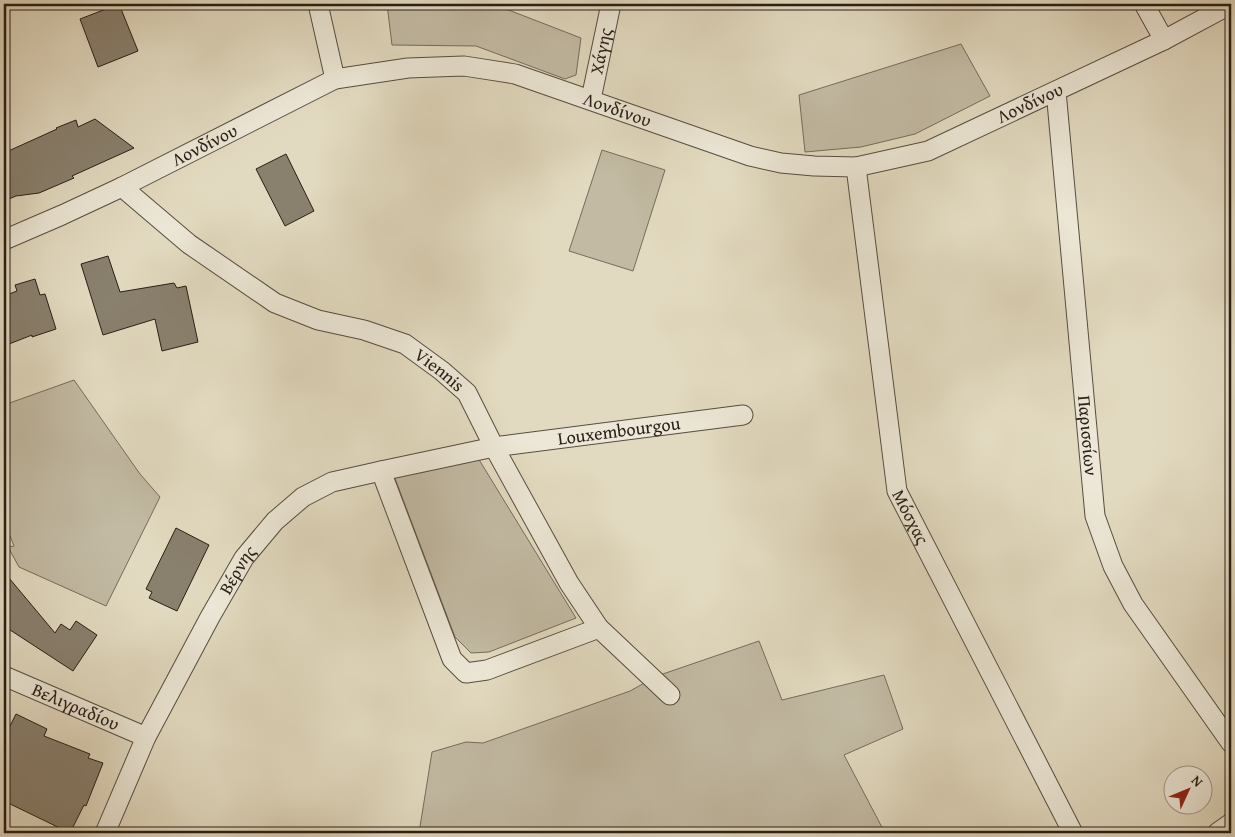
<svg xmlns="http://www.w3.org/2000/svg" width="1235" height="837" font-family="'Gentium Book Plus',serif">
<rect width="100%" height="100%" fill="#e2dac0"/>
<filter id="stains"><feTurbulence type="fractalNoise" baseFrequency=".004" numOctaves="4"/><feColorMatrix values="0 0 0 0 .2 0 0 0 0 .09 0 0 0 0 .02 0 0 0 .5 -.17"/></filter>
<radialGradient id="worn" r=".72"><stop offset=".6" stop-color="#630" stop-opacity="0"/><stop offset="1" stop-color="#630" stop-opacity=".3"/></radialGradient>
<g fill="#c2baa3" stroke="#756c5c">
<path d="M 387,4 L 493,4 L 581,38 L 576,75 L 565,79 L 476,46 L 392,45 Z"/>
<path d="M 961,44 L 990,96 L 915,134 L 861,147 L 805,152 L 799,95 Z"/>
<path d="M 602,150 L 665,170 L 633,271 L 569,251 Z"/>
<path d="M 74,380 L 140,474 L 160,497 L 106,606 L 19,567 L 8,547 L 14,546 L 4,521 L 4,405 Z"/>
<path d="M 478,458 L 576,618 L 489,652 L 471,653 L 455,637 L 393,473 Z"/>
<path d="M 759,641 L 782,700 L 884,675 L 903,729 L 844,755 L 885,833 L 419,833 L 432,752 L 466,742 L 483,743 L 630,691 L 657,676 Z"/>
</g>
<g fill="#89806e" stroke="#281e16">
<path d="M 119,4 L 138,51 L 98,67 L 80,19 Z"/>
<path d="M 95,119 L 134,148 L 72,176 L 74,178 L 39,193 L 16,196 L 4,201 L 4,153 L 57,129 L 56,128 L 76,120 L 78,127 Z"/>
<path d="M 286,154 L 314,211 L 285,226 L 256,169 Z"/>
<path d="M 108,256 L 120,292 L 174,283 L 177,288 L 186,286 L 198,342 L 162,351 L 155,319 L 103,335 L 81,264 Z"/>
<path d="M 35,279 L 40,295 L 45,294 L 56,329 L 32,337 L 32,335 L 4,346 L 4,296 L 17,291 L 15,285 Z"/>
<path d="M 176,528 L 209,545 L 177,611 L 149,598 L 152,592 L 146,589 Z"/>
<path d="M 4,572 L 55,633 L 61,624 L 70,630 L 76,621 L 97,635 L 73,671 L 4,626 Z"/>
<path d="M 16,714 L 47,729 L 44,736 L 90,754 L 88,758 L 103,763 L 86,806 L 84,805 L 70,833 L 4,801 L 4,738 Z"/>
</g>
<g fill="none" stroke-linecap="round" stroke-linejoin="round">
<g stroke="#564d40" stroke-width="21">
<g id="street">
<path d="M 318,4 L 335,79"/>
<path d="M 1144,4 L 1164,40"/>
<path id="s1" d="M 1056,91 L 1095,516 L 1113,566 L 1133,604 L 1231,743"/>
<path id="s2" d="M 591,99 L 611,4"/>
<path id="s3" d="M 856,167 L 897,491 L 1073,833"/>
<path id="s4" d="M 122,187 L 189,244 L 275,303 L 318,320 L 364,330 L 405,344 L 442,371 L 467,393 L 494,447 L 569,583 L 599,628 L 670,695"/>
<path id="s5" d="M 4,240 L 62,215 L 122,187 L 335,79 L 408,68 L 464,66 L 515,74 L 750,156 L 781,163 L 814,166 L 856,167 L 928,151 L 1164,40 L 1231,4"/>
<path d="M 381,471 L 452,659 L 466,673 L 487,670 L 599,628"/>
<path id="s6" d="M 4,676 L 146,737"/>
<path id="s7" d="M 105,833 L 146,737 L 210,617 L 244,558 L 275,521 L 303,497 L 332,482 L 381,471 L 494,447 L 743,415"/>
<path d="M 1217,833 L 1231,823"/>
</g>
</g>
<use href="#street" stroke="#ece7d6" stroke-width="19"/>
</g>
<g text-anchor="middle" stroke-width="4" stroke-linejoin="round" paint-order="stroke">
<g font-size="18" fill="#281e16" stroke="#ece7d6">
<text dy="6" stroke="none"><textPath href="#s2" startOffset="49">Χάγης</textPath></text>
<text dy="6" stroke="none"><textPath href="#s5" startOffset="1092">Λονδίνου</textPath></text>
<text dy="6" stroke="none"><textPath href="#s5" startOffset="658">Λονδίνου</textPath></text>
<text dy="6" stroke="none"><textPath href="#s5" startOffset="222">Λονδίνου</textPath></text>
<text dy="6" stroke="none"><textPath href="#s4" startOffset="372">Viennis</textPath></text>
<text dy="6" stroke="none"><textPath href="#s7" startOffset="718">Louxembourgou</textPath></text>
<text dy="6" stroke="none"><textPath href="#s1" startOffset="346">Παρισσίων</textPath></text>
<text dy="6" stroke="none"><textPath href="#s3" startOffset="356">Μόσχας</textPath></text>
<text dy="6" stroke="none"><textPath href="#s7" startOffset="295">Βέρνης</textPath></text>
<text dy="6" stroke="none"><textPath href="#s6" startOffset="78">Βελιγραδίου</textPath></text>
</g>
</g>
<rect width="1235" height="837" fill="none" stroke="#e2dac0" stroke-width="20"/>
<rect x="5" y="5" width="1225" height="827" fill="none" stroke="#281e16" stroke-width="2.5"/>
<rect x="10" y="10" width="1215" height="817" fill="none" stroke="#281e16"/>
<g transform="translate(1188 790) rotate(46)"><circle r="24" fill="#ece7d6" stroke="#9e9789"/>
<path d="M0-4L9 19L0 12L-9 19Z" fill="#8f2418"/>
<text y="-8" font-size="14" font-weight="bold" text-anchor="middle" fill="#281e16">N</text>
</g>
<rect width="100%" height="100%" filter="url(#stains)"/>
<rect width="100%" height="100%" fill="url(#worn)"/>
</svg>
